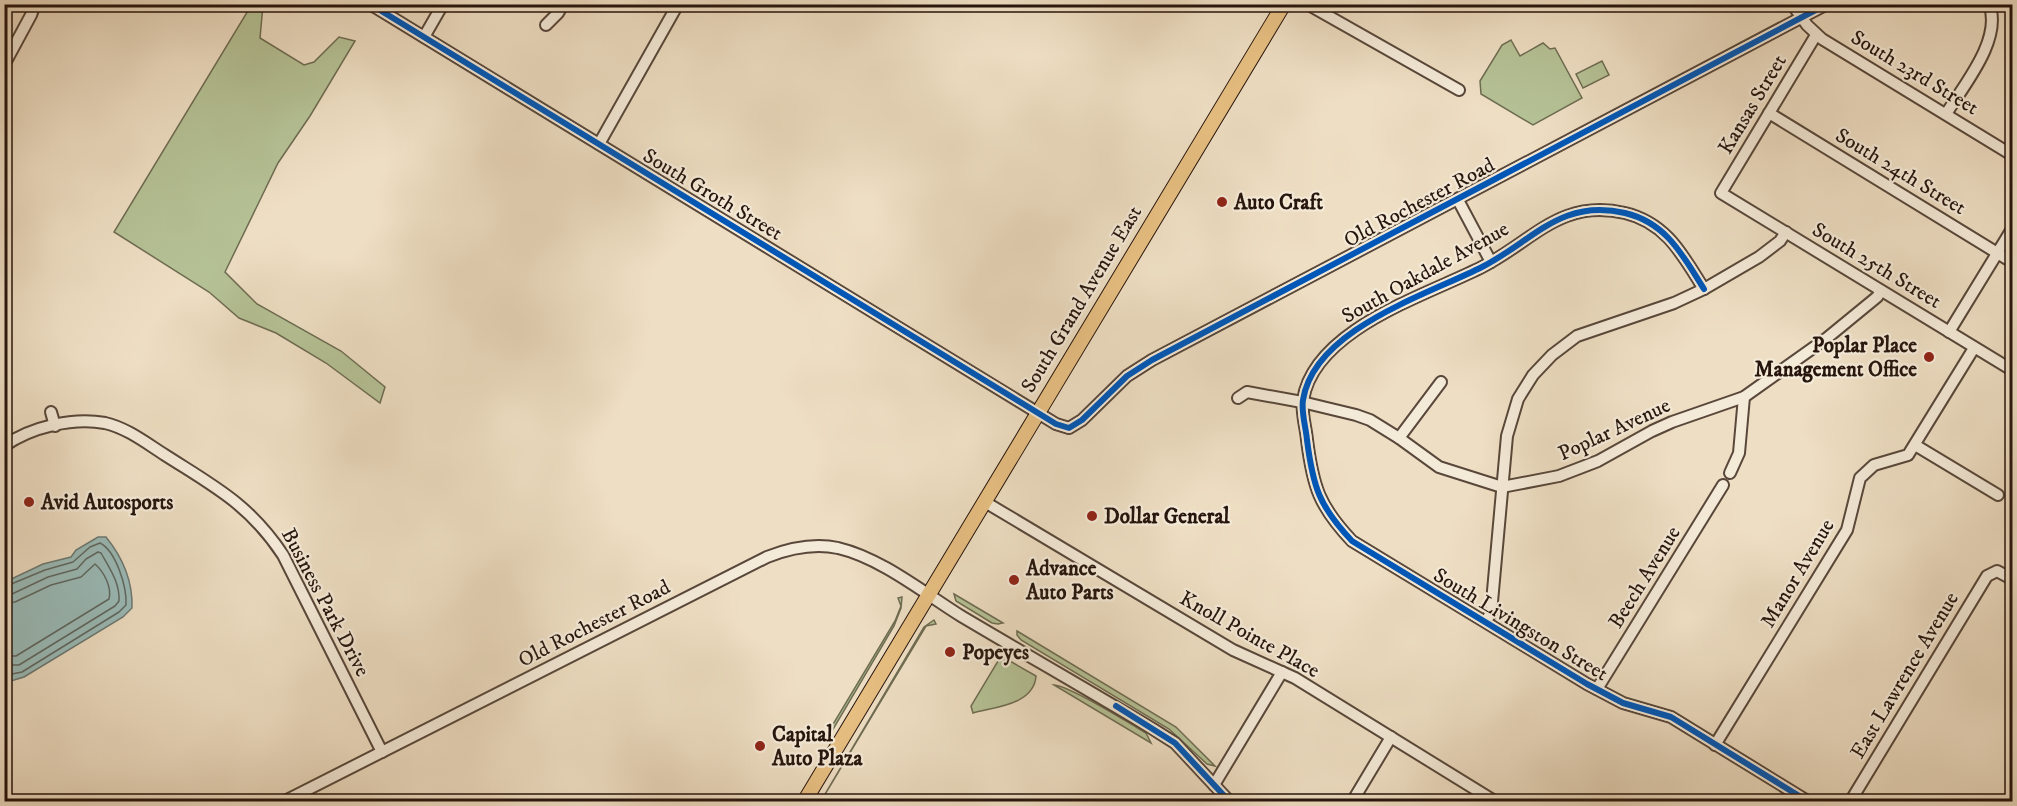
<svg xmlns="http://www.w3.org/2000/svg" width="2017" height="806" font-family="'IM FELL DW Pica',serif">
<rect width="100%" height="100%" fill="#eedec3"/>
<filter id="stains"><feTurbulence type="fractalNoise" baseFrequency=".00333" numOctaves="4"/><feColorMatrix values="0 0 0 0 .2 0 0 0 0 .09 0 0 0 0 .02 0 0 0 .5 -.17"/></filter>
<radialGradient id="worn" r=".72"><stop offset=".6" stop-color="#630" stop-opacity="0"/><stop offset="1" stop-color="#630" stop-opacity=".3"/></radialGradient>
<g fill="#b5c296" stroke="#6e6c52" stroke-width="1.5">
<path d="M 252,4 L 263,5 L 260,38 L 304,65 L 314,62 L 339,37 L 355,41 L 310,116 L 278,163 L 225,272 L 257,304 L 341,351 L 385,387 L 380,403 L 326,363 L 276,333 L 239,318 L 209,292 L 114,232 Z"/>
<path d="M 1511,40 L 1520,56 L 1543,43 L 1550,49 L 1555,48 L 1582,98 L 1533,125 L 1481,94 L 1480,81 L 1502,45 Z"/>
<path d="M 1602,61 L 1609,75 L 1583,88 L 1576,74 Z"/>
<path d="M 954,594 L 1003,623 L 998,624 L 992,623 L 956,601 Z"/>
<path d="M 902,597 L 901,608 L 894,626 L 832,731 L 829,731 L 895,621 L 901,606 L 898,598 Z"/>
<path d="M 934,620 L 936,624 L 926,626 L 821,801 L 924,627 Z"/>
<path d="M 1017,631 L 1176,727 L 1215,766 L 1207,764 L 1169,729 L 1021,640 L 1017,635 Z"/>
<path d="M 1001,656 L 1036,676 C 1034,705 994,707 973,713 L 971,706 Z"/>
<path d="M 1054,685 C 1067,685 1121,718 1136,727 L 1146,733 L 1151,743 Z"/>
</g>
<path fill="#9abbb8" stroke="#6c7974" stroke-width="1.5" d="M 98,537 L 106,537 C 123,558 133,580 132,608 L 123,617 L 24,677 L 11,681 L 5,678 L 5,582 L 43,564 L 71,557 L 76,550 Z"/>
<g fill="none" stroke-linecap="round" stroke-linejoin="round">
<g stroke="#606862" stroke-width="1.5">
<path d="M 4,587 L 45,570 L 73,562 L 90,547 L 100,543 C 116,551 127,587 126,605 L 119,612 L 22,672 L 12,674 L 4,673"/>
<path d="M 4,595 L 12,594 L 48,577 L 77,569 L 86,559 L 98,552 L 101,553 C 110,569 120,583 119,601 L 115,606 L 19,665 L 4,665"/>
<path d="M 4,604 L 15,602 L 51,585 L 81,577 L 95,564 C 104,572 112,587 109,599 L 16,656 L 4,656"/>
</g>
<g stroke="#58473a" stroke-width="14">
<g id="minor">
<path d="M 370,4 L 1056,424 L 1069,428 L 1082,420 L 1127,376 L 1152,360 L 1827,4"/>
<path d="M 1307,4 L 1459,90"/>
<path d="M 1792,4 L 1807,25 L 1822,39 L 2012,155"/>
<path d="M 546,25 L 558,13 L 563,4"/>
<path d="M 1816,35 L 1721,193 L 2012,370"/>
<path d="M 424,37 L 443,4"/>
<path d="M 4,65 L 31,15 L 35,4"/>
<path d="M 1769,113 L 2012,262"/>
<path d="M 1946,114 C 1964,85 2003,39 1989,4"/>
<path d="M 599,144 L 678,4"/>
<path d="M 1458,200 L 1491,262"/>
<path d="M 1704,289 C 1683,256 1667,223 1625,213 C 1561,198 1533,241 1482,267 C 1427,295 1314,329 1303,400 C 1301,412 1306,428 1307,440 C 1313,487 1319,506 1352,541 L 1587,684 L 1623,703 L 1671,717 L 1809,802"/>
<path d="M 1949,332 L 2012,229"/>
<path d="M 1238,398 L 1247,392 L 1302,402 L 1356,415 L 1370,420 L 1399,438 L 1439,467 L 1502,487 L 1559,476 L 1598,461 L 1652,431 L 1672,422 L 1744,397 L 1827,338 L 1877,297 L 1881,291"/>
<path d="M 51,412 L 55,426"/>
<path d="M 1399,438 L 1441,382"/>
<path d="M 1915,445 L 1998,495"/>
<path d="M 4,446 C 31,427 73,417 105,423 C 127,428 146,443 165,455 C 215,487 249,504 283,555 L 382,752"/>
<path d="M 1730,473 L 1739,453 L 1744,397"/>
<path d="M 985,502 L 1233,650 L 1295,678 L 1496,802"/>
<path d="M 1486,621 L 1491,613 L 1507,436 L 1518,399 L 1533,375 L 1552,355 L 1577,336 L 1674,303 L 1704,289 L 1759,257 L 1780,241 L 1786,232"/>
<path d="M 1597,689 L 1723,485"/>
<path d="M 1715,745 L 1847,530 L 1860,478 L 1874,465 L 1908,455 L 1974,348"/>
<path d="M 1214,785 L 1282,672"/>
<path d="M 283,802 L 767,557 C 790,548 814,543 838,548 C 881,558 924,593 961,616 C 1025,654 1090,691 1153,729 L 1175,743 L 1230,802"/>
<path d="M 1352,802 L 1391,737"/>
<path d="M 1850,802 L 1987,576 L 1997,571 L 2012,579"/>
</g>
</g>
<g stroke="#26150d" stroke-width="16">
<path id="major" d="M 804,802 L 1284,4"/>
</g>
<use href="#minor" stroke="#f4ead8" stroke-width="10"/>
<use href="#major" stroke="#e7bf82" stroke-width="14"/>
<g stroke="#f4ead8" stroke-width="10">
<g id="cycleway">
<path d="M 370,4 L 1056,424 L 1069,428 L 1082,420 L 1127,376 L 1152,360 L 1827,4"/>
<path d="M 1704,289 C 1683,256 1667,223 1625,213 C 1561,198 1533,241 1482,267 C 1427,295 1314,329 1303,400 C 1301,412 1306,428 1307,440 C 1313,487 1319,506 1352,541 L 1587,684 L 1623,703 L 1671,717 L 1809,802"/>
<path d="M 1116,706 L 1175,743 L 1230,802"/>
</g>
</g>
<use href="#cycleway" stroke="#0057b8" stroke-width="6"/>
</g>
<g fill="#8f2418" stroke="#f4ead8" stroke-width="2">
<circle cx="1222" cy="202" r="6"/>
<circle cx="1929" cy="357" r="6"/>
<circle cx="29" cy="502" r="6"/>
<circle cx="1092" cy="516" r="6"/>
<circle cx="1014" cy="580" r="6"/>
<circle cx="950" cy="652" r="6"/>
<circle cx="760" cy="746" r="6"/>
</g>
<g text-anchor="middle" stroke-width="4.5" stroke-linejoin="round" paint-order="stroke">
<g font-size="21" fill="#26150d" stroke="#f4ead8">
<text transform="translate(1915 72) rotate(31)" y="7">South 23rd Street</text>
<text transform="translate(1752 104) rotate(-59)" y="7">Kansas Street</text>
<text transform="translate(1901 171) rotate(31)" y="7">South 24th Street</text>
<text transform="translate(713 194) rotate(31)" y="7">South Groth Street</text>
<text transform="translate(1419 202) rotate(-28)" y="7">Old Rochester Road</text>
<text transform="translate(1877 265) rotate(31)" y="7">South 25th Street</text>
<text transform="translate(1425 272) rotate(-29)" y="7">South Oakdale Avenue</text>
<text transform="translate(1081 299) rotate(-59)" y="7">South Grand Avenue East</text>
<text transform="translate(1614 429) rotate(-25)" y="7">Poplar Avenue</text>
<text transform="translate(1797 573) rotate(-59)" y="7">Manor Avenue</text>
<text transform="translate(1644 577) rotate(-58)" y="7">Beech Avenue</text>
<text transform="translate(326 602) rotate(62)" y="7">Business Park Drive</text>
<text transform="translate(594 623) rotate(-27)" y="7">Old Rochester Road</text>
<text transform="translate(1521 624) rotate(31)" y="7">South Livingston Street</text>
<text transform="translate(1250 634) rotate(29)" y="7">Knoll Pointe Place</text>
<text transform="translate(1904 675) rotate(-59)" y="7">East Lawrence Avenue</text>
</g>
<g font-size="21" font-weight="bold" fill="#26150d" stroke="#f4ead8" text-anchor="start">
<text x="1234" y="209">Auto Craft</text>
<text x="1917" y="352" text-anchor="end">Poplar Place<tspan x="1917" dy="24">Management Office</tspan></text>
<text x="41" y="509">Avid Autosports</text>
<text x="1104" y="523">Dollar General</text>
<text x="1026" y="575">Advance<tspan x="1026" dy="24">Auto Parts</tspan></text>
<text x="962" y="659">Popeyes</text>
<text x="772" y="741">Capital<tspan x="772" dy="24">Auto Plaza</tspan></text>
</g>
</g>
<rect width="2017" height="806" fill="none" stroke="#eedec3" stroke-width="24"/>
<rect x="6" y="6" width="2005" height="794" fill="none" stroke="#26150d" stroke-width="3"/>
<rect x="12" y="12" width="1993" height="782" fill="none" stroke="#26150d" stroke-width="1.5"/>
<rect width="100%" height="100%" filter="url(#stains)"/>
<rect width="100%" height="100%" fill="url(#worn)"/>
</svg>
